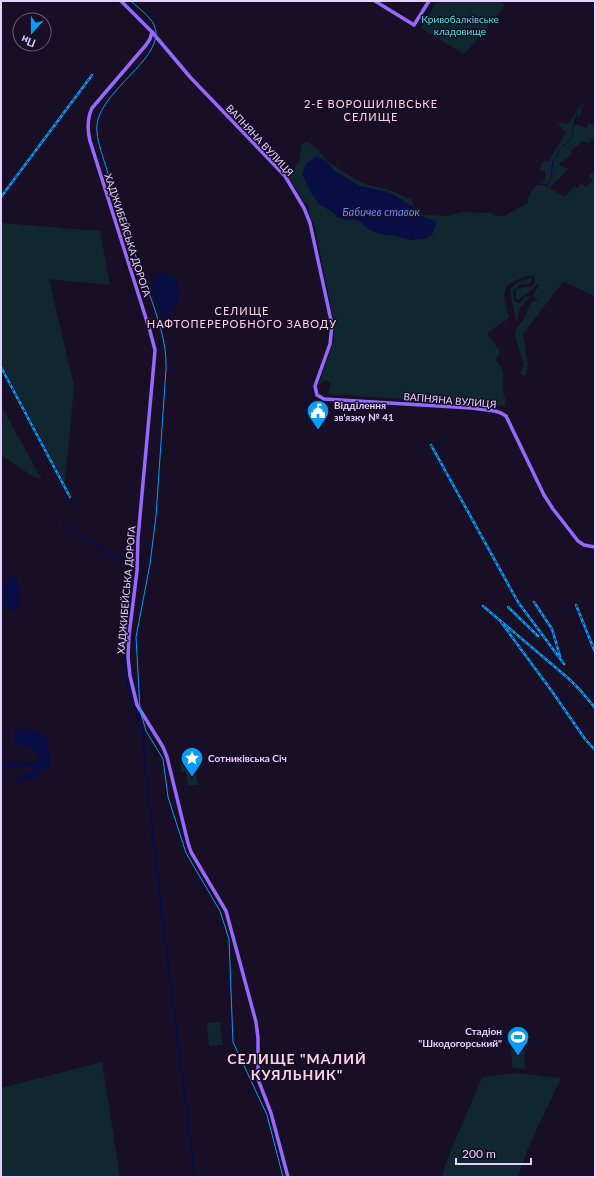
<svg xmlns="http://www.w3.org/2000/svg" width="596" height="1178" font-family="Lato,sans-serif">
<rect width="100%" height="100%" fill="#180e25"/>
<g fill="#11272f">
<path d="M 437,1 L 498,1 L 505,5 L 493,21 L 464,54 L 421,28 Z"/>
<path d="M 581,104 L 584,104 L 579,117 L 577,116 L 574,121 L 575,124 L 587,128 L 588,123 L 595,125 L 595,140 L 591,139 L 590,143 L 581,141 L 579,145 L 571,150 L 572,153 L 568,158 L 558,164 L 568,169 L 550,188 L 546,184 L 540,183 L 540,181 L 544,182 L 546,173 L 540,169 L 544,160 L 547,162 L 550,159 L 566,132 L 558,125 L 561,122 L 567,124 L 571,120 L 577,110 L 576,109 Z"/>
<path d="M 307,142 L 317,148 L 327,161 L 362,183 L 389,190 L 411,199 L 413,205 L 423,215 L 449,216 L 461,212 L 490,213 L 496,216 L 504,216 L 528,203 L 528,199 L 530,194 L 534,187 L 539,185 L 544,185 L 565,197 L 574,186 L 578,188 L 581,183 L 586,187 L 593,181 L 589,176 L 595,170 L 595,296 L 563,282 L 523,334 L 528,367 L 526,375 L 524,376 L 520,374 L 524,364 L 515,336 L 516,329 L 523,320 L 531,303 L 538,299 L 537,298 L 534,298 L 533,295 L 539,285 L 537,284 C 532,291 525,295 518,300 L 516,298 L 516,290 L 518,288 L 533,286 L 535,281 L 534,277 C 527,273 514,281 507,286 L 504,296 L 509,318 L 487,333 L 500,352 L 496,360 C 508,376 501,374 503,390 C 504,396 506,400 505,406 L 328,394 L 331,384 L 330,382 L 325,381 L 321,383 L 320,387 L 319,384 L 334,341 L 334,322 L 315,227 L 309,212 L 309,205 L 308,203 L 305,203 L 289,177 L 298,162 L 300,160 L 301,145 Z"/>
<path d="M 1,223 L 100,231 L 110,285 L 49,279 L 74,386 L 65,483 L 1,363 Z"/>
<path d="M 529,278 L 531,278 L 532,279 L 529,284 L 519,285 L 513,291 L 514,301 L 518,303 L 520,303 L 525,297 L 529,296 L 530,297 C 523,304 517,309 518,320 L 516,321 L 510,290 L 515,284 Z"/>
<path d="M 1,405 L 41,478 L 34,477 L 1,455 Z"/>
<path d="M 181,764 L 194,765 L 198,785 L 188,785 L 186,772 L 181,772 Z"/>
<path d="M 220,1022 L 223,1045 L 209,1046 L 207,1023 Z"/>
<path d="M 511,1046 L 524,1047 L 525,1069 L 512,1068 Z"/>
<path d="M 102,1062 L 120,1177 L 1,1177 L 1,1088 Z"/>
<path d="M 514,1073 L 561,1078 L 528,1148 L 518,1177 L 442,1177 L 445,1165 L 482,1077 Z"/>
</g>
<g fill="#080d43">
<path d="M 316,156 L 325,160 L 336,172 L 360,186 L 384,191 L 394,195 L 412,206 L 422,216 L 435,221 L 436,224 L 432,235 L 424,239 L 411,240 L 396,236 L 386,235 L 371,231 L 359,221 L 353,219 L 347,220 L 337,217 L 333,212 L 320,205 L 311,193 L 302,174 L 306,164 Z"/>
<path d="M 161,272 L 163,275 L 170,274 C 186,287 179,305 167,318 L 163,317 L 161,315 C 161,303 149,297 153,282 C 155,277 156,274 161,272 Z"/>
<path d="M 7,577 L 16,577 C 21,586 19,596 20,607 L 13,611 C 0,606 1,588 7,577 Z"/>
<path d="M 22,728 L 47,736 L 51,766 L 48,771 L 43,768 L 38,777 L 16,783 L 15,781 C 20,780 21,776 25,774 C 28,772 31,772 34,770 C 31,760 15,770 7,769 L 4,766 L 5,763 C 15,760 27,764 37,761 L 38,759 L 34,749 C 23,745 17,748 13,735 L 17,730 Z"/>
</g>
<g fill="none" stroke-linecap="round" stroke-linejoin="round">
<g stroke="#080d43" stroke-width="1">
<path d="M 112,1 L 116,4"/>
<path d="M 584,102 L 595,94"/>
<path d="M 547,185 L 551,179 L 553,161 L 557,157 L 559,150 L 571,139 L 578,109 L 582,104"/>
</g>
<path stroke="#080d43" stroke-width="2.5" d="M 64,525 L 133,568 L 130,609 L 125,642 L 125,663 L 129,690 L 143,732 L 145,766 L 164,930 L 195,1177"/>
<g stroke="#9668ff" stroke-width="3.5">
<path d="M 121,1 L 152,32 L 190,77 L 285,176 L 304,208 L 310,223 L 332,325 L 330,344 L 315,386 L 317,395 L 324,399 L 471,408 L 495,411 L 501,413 L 506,416 L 544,495 L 553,509 L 578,541 L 584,545 L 595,547"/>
<path d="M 375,1 L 414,25 L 429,1"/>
<path d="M 152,32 L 150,39 L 146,45 L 92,108 C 87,119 87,129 90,141 L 150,331 L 155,350 L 153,373 L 138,538 L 137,571 L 129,635 L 128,657 L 130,676 L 137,705 L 163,747 L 167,757 L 188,843 L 191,852 L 226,911 L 256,1022 L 258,1038 L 258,1079 L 271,1113 L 288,1177"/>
</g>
<path stroke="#009dfc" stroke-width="1" d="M 131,1 C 138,8 150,16 154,25 C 169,58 92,93 97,132 C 98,144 103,157 107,170 C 118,210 134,250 148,290 C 157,316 167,341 166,369 L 156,516 L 150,564 L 136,637 L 140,710 L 146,731 L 163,759 L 168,797 L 186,853 L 220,911 L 229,939 L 233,1042 L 267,1115 L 283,1177"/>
<g stroke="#009dfc" stroke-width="2.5">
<g id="rail">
<path d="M 1,197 L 92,75"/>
<path d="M 1,367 L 70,497"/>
<path d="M 431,445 L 518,602 L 564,664"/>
<path d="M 534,602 L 552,629 L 560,656"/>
<path d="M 576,605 L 595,652"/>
<path d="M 483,606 L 568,678 L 581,691 L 595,708"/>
<path d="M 508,607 L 538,636"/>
<path d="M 501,622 L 551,690 L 585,739 L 595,750"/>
</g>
</g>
<use href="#rail" stroke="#180e25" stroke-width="1" stroke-dasharray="3" stroke-linecap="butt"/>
</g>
<defs>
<g id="civic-pin" transform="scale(1.15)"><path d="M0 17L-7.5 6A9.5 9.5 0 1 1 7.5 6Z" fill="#009dfc" stroke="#180e25"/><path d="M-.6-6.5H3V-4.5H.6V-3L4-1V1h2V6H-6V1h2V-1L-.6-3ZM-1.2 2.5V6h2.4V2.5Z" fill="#fff"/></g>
<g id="sight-pin" transform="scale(1.15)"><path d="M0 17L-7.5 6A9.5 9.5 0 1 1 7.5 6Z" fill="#009dfc" stroke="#180e25"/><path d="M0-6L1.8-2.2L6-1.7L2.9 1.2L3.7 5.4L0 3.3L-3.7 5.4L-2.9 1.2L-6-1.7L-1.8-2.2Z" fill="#fff"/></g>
<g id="stadium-pin" transform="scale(1.15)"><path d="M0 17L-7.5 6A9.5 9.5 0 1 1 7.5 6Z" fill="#009dfc" stroke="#180e25"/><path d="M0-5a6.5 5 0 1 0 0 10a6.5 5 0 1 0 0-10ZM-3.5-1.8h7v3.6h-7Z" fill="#fff"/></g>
</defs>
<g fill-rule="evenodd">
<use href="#civic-pin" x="318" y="411"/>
<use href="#sight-pin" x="192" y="758"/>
<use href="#stadium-pin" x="518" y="1037"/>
</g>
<g text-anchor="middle" stroke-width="3" stroke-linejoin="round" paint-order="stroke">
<g font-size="10" fill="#5adfe3" stroke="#180e25">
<text x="460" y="23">Кривобалківське<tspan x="460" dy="12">кладовище</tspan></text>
</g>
<g font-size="10" fill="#e3d1ff" stroke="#180e25">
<text transform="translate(260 140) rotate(47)" y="4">ВАПНЯНА ВУЛИЦЯ</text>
<text transform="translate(128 235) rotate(72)" y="4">ХАДЖИБЕЙСЬКА ДОРОГА</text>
<text transform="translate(450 400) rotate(5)" y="4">ВАПНЯНА ВУЛИЦЯ</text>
<text transform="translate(126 590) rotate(-85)" y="4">ХАДЖИБЕЙСЬКА ДОРОГА</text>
</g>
<g font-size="10" font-weight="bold" fill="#e3d1ff" stroke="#180e25" text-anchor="start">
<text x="334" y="409">Відділення<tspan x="334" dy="12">зв'язку № 41</tspan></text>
<text x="208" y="762">Сотниківська Січ</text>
<text x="502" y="1035" text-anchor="end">Стадіон<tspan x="502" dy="12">"Шкодогорський"</tspan></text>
</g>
<g font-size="11" letter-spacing="1" fill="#ffd3e3" stroke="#180e25">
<text x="371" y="108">2-Е ВОРОШИЛІВСЬКЕ<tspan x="371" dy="13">СЕЛИЩЕ</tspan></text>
<text x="242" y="315">СЕЛИЩЕ<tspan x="242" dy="13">НАФТОПЕРЕРОБНОГО ЗАВОДУ</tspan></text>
</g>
<g font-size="11" font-style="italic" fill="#5f89ff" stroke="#180e25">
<text x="381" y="216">Бабичев ставок</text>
</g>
<g font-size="14" font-weight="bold" letter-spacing="1" fill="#ffd3e3" stroke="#180e25">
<text x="297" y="1064">СЕЛИЩЕ "МАЛИЙ<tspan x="297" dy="16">КУЯЛЬНИК"</tspan></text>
</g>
</g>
<rect width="596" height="1178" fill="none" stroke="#e3d1ff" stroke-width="4"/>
<g transform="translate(32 32) rotate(201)"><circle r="19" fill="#180e25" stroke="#695c7c"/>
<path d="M0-3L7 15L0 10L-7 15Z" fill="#009dfc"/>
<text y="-6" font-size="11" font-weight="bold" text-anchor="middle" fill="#e3d1ff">Пн</text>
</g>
<path d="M456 1158v6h75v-6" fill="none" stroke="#e3d1ff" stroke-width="2"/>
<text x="462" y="1158" font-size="12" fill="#e3d1ff" stroke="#180e25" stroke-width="3" paint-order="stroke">200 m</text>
</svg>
